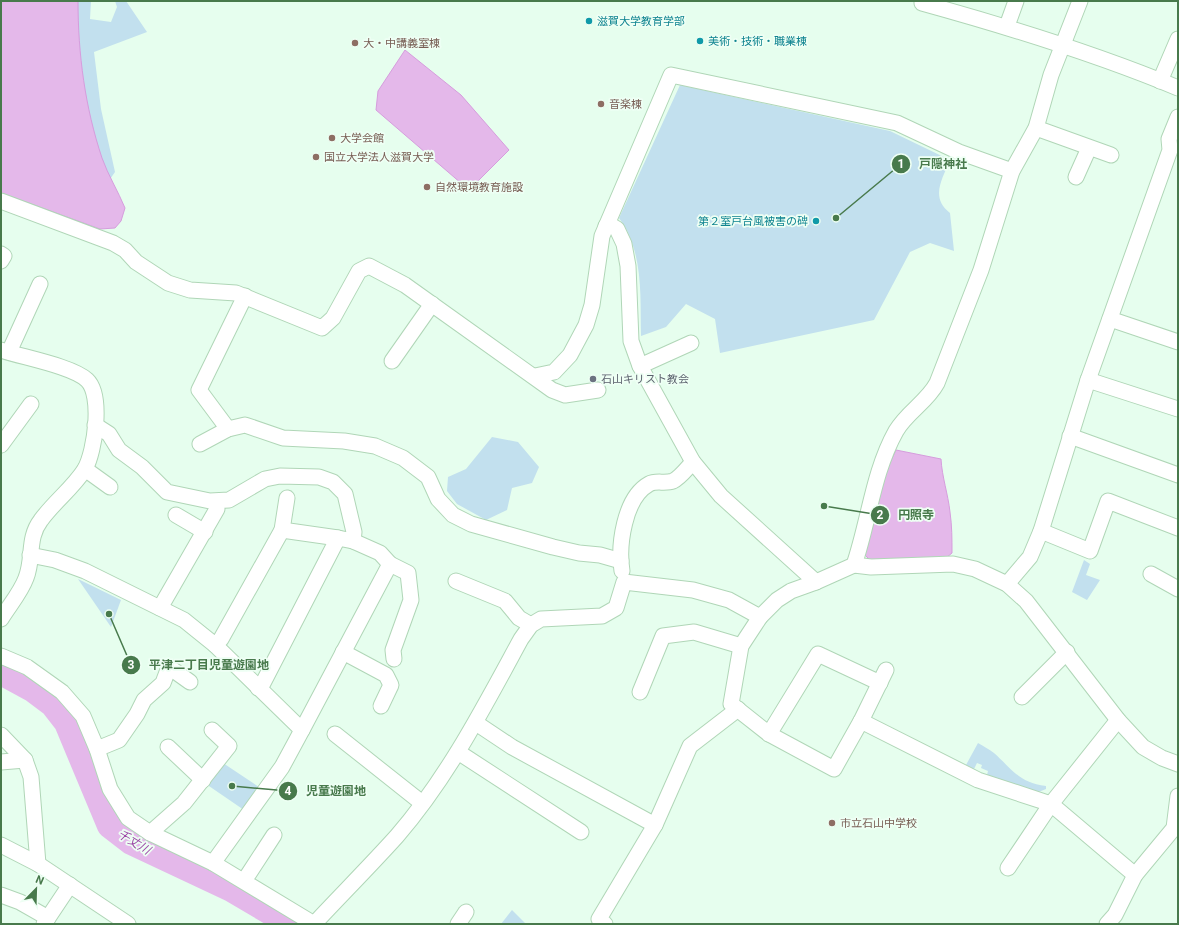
<svg xmlns="http://www.w3.org/2000/svg" width="1179" height="925" font-family="Roboto,'Noto Sans JP',sans-serif">
<rect width="100%" height="100%" fill="#e6feee"/>
<g fill="#c2e0ee">
<path d="M 65,1 L 91,1 L 90,19 L 111,22 L 117,7 L 115,1 L 126,1 L 147,32 L 94,52 L 101,109 L 115,172 L 106,185 L 79,110 Z"/>
<path d="M 680,85 L 890,131 L 950,160 C 942,180 930,197 950,213 L 954,251 L 930,243 L 910,252 L 874,320 L 720,353 L 715,319 L 686,304 L 666,327 L 641,336 C 640,296 644,252 619,218 Z"/>
<path d="M 492,437 L 518,442 L 539,467 L 532,483 L 512,488 L 507,510 L 486,520 L 457,504 L 447,491 L 448,477 L 466,469 Z"/>
<path d="M 1084,560 L 1090,564 L 1086,575 L 1100,580 L 1087,600 L 1072,592 Z"/>
<path d="M 78,579 L 121,600 L 111,627 Z"/>
<path d="M 978,743 C 983,746 989,749 994,753 C 1012,769 1019,783 1046,786 L 1046,789 L 1036,793 L 987,775 L 988,771 L 981,768 L 982,765 L 977,763 L 974,769 L 966,765 Z"/>
<path d="M 223,763 L 259,787 L 244,810 L 206,784 Z"/>
<path d="M 512,910 L 526,924 L 501,924 Z"/>
</g>
<g fill="#e4b8ea" stroke="#d69ddd">
<path d="M 1,1 L 78,1 C 78,54 85,107 102,158 C 108,175 118,191 125,208 L 121,221 L 115,228 L 100,229 L 1,193 Z"/>
<path d="M 405,50 L 461,95 L 509,150 L 469,190 L 376,110 L 378,91 Z"/>
<path d="M 896,450 L 941,459 C 942,477 948,494 950,512 C 952,526 952,539 952,553 L 946,558 L 871,561 L 865,555 L 886,471 Z"/>
</g>
<g fill="none" stroke-linecap="round" stroke-linejoin="round">
<path stroke="#e4b8ea" stroke-width="24" d="M 1,673 L 32,690 L 52,705 L 66,723 L 109,826 L 131,843 L 231,890 L 289,924"/>
<g stroke="#b0d6b7" stroke-width="17">
<g id="minor">
<path d="M 922,3 C 1009,27 1094,53 1178,88"/>
<path d="M 1007,26 L 1016,1"/>
<path d="M 1160,81 L 1178,39"/>
<path d="M 1036,128 L 1111,155"/>
<path d="M 1076,177 L 1089,148"/>
<path d="M 1,201 L 113,243 L 125,250 L 136,262 L 168,283 L 190,290 L 236,293 L 322,328 L 333,318 L 359,271 L 369,266 L 405,285 L 552,390 L 565,395 L 598,390"/>
<path d="M 606,226 L 612,226 L 617,229 L 624,244 L 628,266 L 631,341 L 640,366 L 693,462 L 721,496 L 816,582"/>
<path d="M 1,254 L 4,256 L 1,261"/>
<path d="M 1110,319 L 1178,342"/>
<path d="M 1,350 C 21,357 72,366 87,380 C 103,395 95,451 85,469 C 73,488 54,502 41,520 C 27,538 34,558 26,578 C 21,592 9,606 1,619"/>
<path d="M 9,352 L 40,284"/>
<path d="M 392,361 L 432,304"/>
<path d="M 640,366 L 691,343"/>
<path d="M 535,376 L 554,372 L 570,355 L 586,325 L 592,305 L 602,236 L 671,75 L 897,123 L 959,152 L 1012,171"/>
<path d="M 1088,380 L 1178,409"/>
<path d="M 95,425 L 109,434 L 119,450 L 142,467 L 167,492 L 210,501 L 229,500 L 265,479 L 280,476 L 319,477 L 333,482 L 345,494 L 354,532 L 353,541 L 338,538"/>
<path d="M 228,429 L 199,390 L 245,296"/>
<path d="M 1070,436 L 1178,475"/>
<path d="M 200,444 L 228,429 L 245,425 L 283,438 L 344,441 L 375,446 L 403,458 L 428,477 L 438,499 L 453,515 L 471,524 L 553,547 L 579,553 L 600,555 L 621,561"/>
<path d="M 1,445 L 31,404"/>
<path d="M 85,469 L 110,487"/>
<path d="M 176,515 L 205,532"/>
<path d="M 282,530 L 287,498"/>
<path d="M 1041,531 L 1090,551 L 1108,501 L 1178,528"/>
<path d="M 30,555 L 55,560 L 85,571 L 184,620 L 215,645 L 302,730 L 282,767 L 213,863"/>
<path d="M 390,564 L 408,573 L 411,600 L 393,650 L 394,659"/>
<path d="M 854,565 C 869,521 873,472 896,431 C 907,412 927,402 937,383 L 981,270 L 1012,171 L 1036,128 L 1051,75 L 1080,1"/>
<path d="M 622,571 C 618,546 624,498 649,484 C 656,480 665,484 673,481 C 680,478 688,467 693,462"/>
<path d="M 1151,574 L 1178,589"/>
<path d="M 456,581 L 505,601 L 519,618 L 531,625"/>
<path d="M 1007,584 L 1030,557 L 1041,531 L 1088,380 L 1170,150 L 1169,139 L 1178,117"/>
<path d="M 160,608 L 217,509"/>
<path d="M 760,617 L 741,646 L 731,704 L 769,734 L 834,769 L 861,721 L 886,670"/>
<path d="M 215,645 L 221,639 L 282,530 L 338,538 L 263,683 L 258,688"/>
<path d="M 343,652 L 386,675 L 391,685 L 381,706"/>
<path d="M 1,656 L 27,667 L 62,692 L 83,716 L 97,749 L 110,789 L 128,818 L 150,833 L 213,863 L 314,924 C 341,895 370,866 397,836 C 448,777 484,707 521,639 L 531,625 L 541,619 L 602,616 L 616,608 L 624,582 L 693,590 L 729,600 L 760,617 L 777,600 L 791,591 L 816,582 L 854,565 L 871,567 L 953,564 L 975,569 L 1007,584 L 1026,601 L 1118,720 L 1143,747 L 1162,758 L 1178,764"/>
<path d="M 640,692 L 663,636 L 694,632 L 741,646"/>
<path d="M 1022,697 L 1067,652"/>
<path d="M 861,721 L 978,780 L 1051,804 L 1135,875 L 1115,915 L 1107,924"/>
<path d="M 476,723 L 512,747 L 655,825"/>
<path d="M 302,730 L 390,564 L 380,553 L 353,541"/>
<path d="M 335,734 L 422,803"/>
<path d="M 769,734 L 818,654 L 880,683"/>
<path d="M 1,735 L 25,760 L 31,777 L 38,864"/>
<path d="M 168,747 L 203,780"/>
<path d="M 97,749 L 119,740 L 137,714 L 144,700 L 163,683 L 169,667 L 190,682"/>
<path d="M 458,752 L 581,832"/>
<path d="M 1,762 L 25,760"/>
<path d="M 150,833 L 184,803 L 229,746 L 212,730"/>
<path d="M 1,845 L 38,864 L 128,924"/>
<path d="M 1008,868 L 1051,804 L 1118,720"/>
<path d="M 1135,875 L 1174,828 L 1178,796"/>
<path d="M 244,881 L 274,835"/>
<path d="M 1,895 L 20,902 L 48,918"/>
<path d="M 44,924 L 70,885"/>
<path d="M 458,924 L 466,912"/>
<path d="M 605,924 L 599,919 L 655,825 L 690,746 L 738,709"/>
</g>
</g>
<use href="#minor" stroke="#fff" stroke-width="15"/>
</g>
<g fill="#0f9aa8" stroke="#eefff4" stroke-width="1.5">
<circle cx="589" cy="21" r="4"/>
<circle cx="700" cy="41" r="4"/>
<circle cx="816" cy="221" r="4"/>
</g>
<g fill="#8d6e63" stroke="#eefff4" stroke-width="1.5">
<circle cx="355" cy="43" r="4"/>
<circle cx="601" cy="104" r="4"/>
<circle cx="332" cy="138" r="4"/>
<circle cx="316" cy="157" r="4"/>
<circle cx="427" cy="187" r="4"/>
<circle cx="832" cy="823" r="4"/>
</g>
<circle fill="#6b7280" stroke="#eefff4" stroke-width="1.5" cx="593" cy="379" r="4"/>
<g text-anchor="middle" stroke-width="3.5" stroke-linejoin="round" paint-order="stroke">
<g font-size="11" fill="#0d838f" stroke="#eefff4" text-anchor="start">
<text x="597" y="25">滋賀大学教育学部</text>
<text x="708" y="45">美術・技術・職業棟</text>
<text x="808" y="225" text-anchor="end">第２室戸台風被害の碑</text>
</g>
<g font-size="11" fill="#785e54" stroke="#eefff4" text-anchor="start">
<text x="363" y="47">大・中講義室棟</text>
<text x="609" y="108">音楽棟</text>
<text x="340" y="142">大学会館</text>
<text x="324" y="161">国立大学法人滋賀大学</text>
<text x="435" y="191">自然環境教育施設</text>
<text x="840" y="827">市立石山中学校</text>
</g>
<g font-size="11" fill="#5b616d" stroke="#eefff4" text-anchor="start">
<text x="601" y="383">石山キリスト教会</text>
</g>
<g font-size="12" font-style="italic" fill="#9c47a6" stroke="#eefff4">
<text transform="translate(134 842) rotate(31)" y="4">千丈川</text>
</g>
</g>
<path fill="none" stroke="#487a4c" stroke-width="1.5" d="M836 218L901 164M824 506L880 515M109 614L131 665M232 786L288 791"/>
<g fill="#487a4c" stroke="#eefff4" stroke-width="1.5">
<circle cx="836" cy="218" r="4"/>
<circle cx="824" cy="506" r="4"/>
<circle cx="109" cy="614" r="4"/>
<circle cx="232" cy="786" r="4"/>
<circle cx="901" cy="164" r="10"/>
<circle cx="880" cy="515" r="10"/>
<circle cx="131" cy="665" r="10"/>
<circle cx="288" cy="791" r="10"/>
</g>
<g font-size="12" text-anchor="middle" font-weight="bold" fill="#fff">
<text x="901" y="168">1</text>
<text x="880" y="519">2</text>
<text x="131" y="669">3</text>
<text x="288" y="795">4</text>
</g>
<g font-size="12" text-anchor="middle" font-weight="bold" fill="#487a4c" stroke="#eefff4" stroke-width="3.5" stroke-linejoin="round" paint-order="stroke">
<text x="943" y="168">戸隠神社</text>
<text x="916" y="519">円照寺</text>
<text x="209" y="669">平津二丁目児童遊園地</text>
<text x="336" y="795">児童遊園地</text>
</g>
<rect width="1179" height="925" fill="none" stroke="#487a4c" stroke-width="4"/>
<g transform="translate(36 889) rotate(23)" stroke="#eefff4" stroke-width="3" paint-order="stroke">
<path d="M0-3L7 15L0 10L-7 15Z" fill="#487a4c"/>
<text y="-6" font-size="11" font-weight="bold" text-anchor="middle" fill="#487a4c">N</text>
</g>
</svg>
